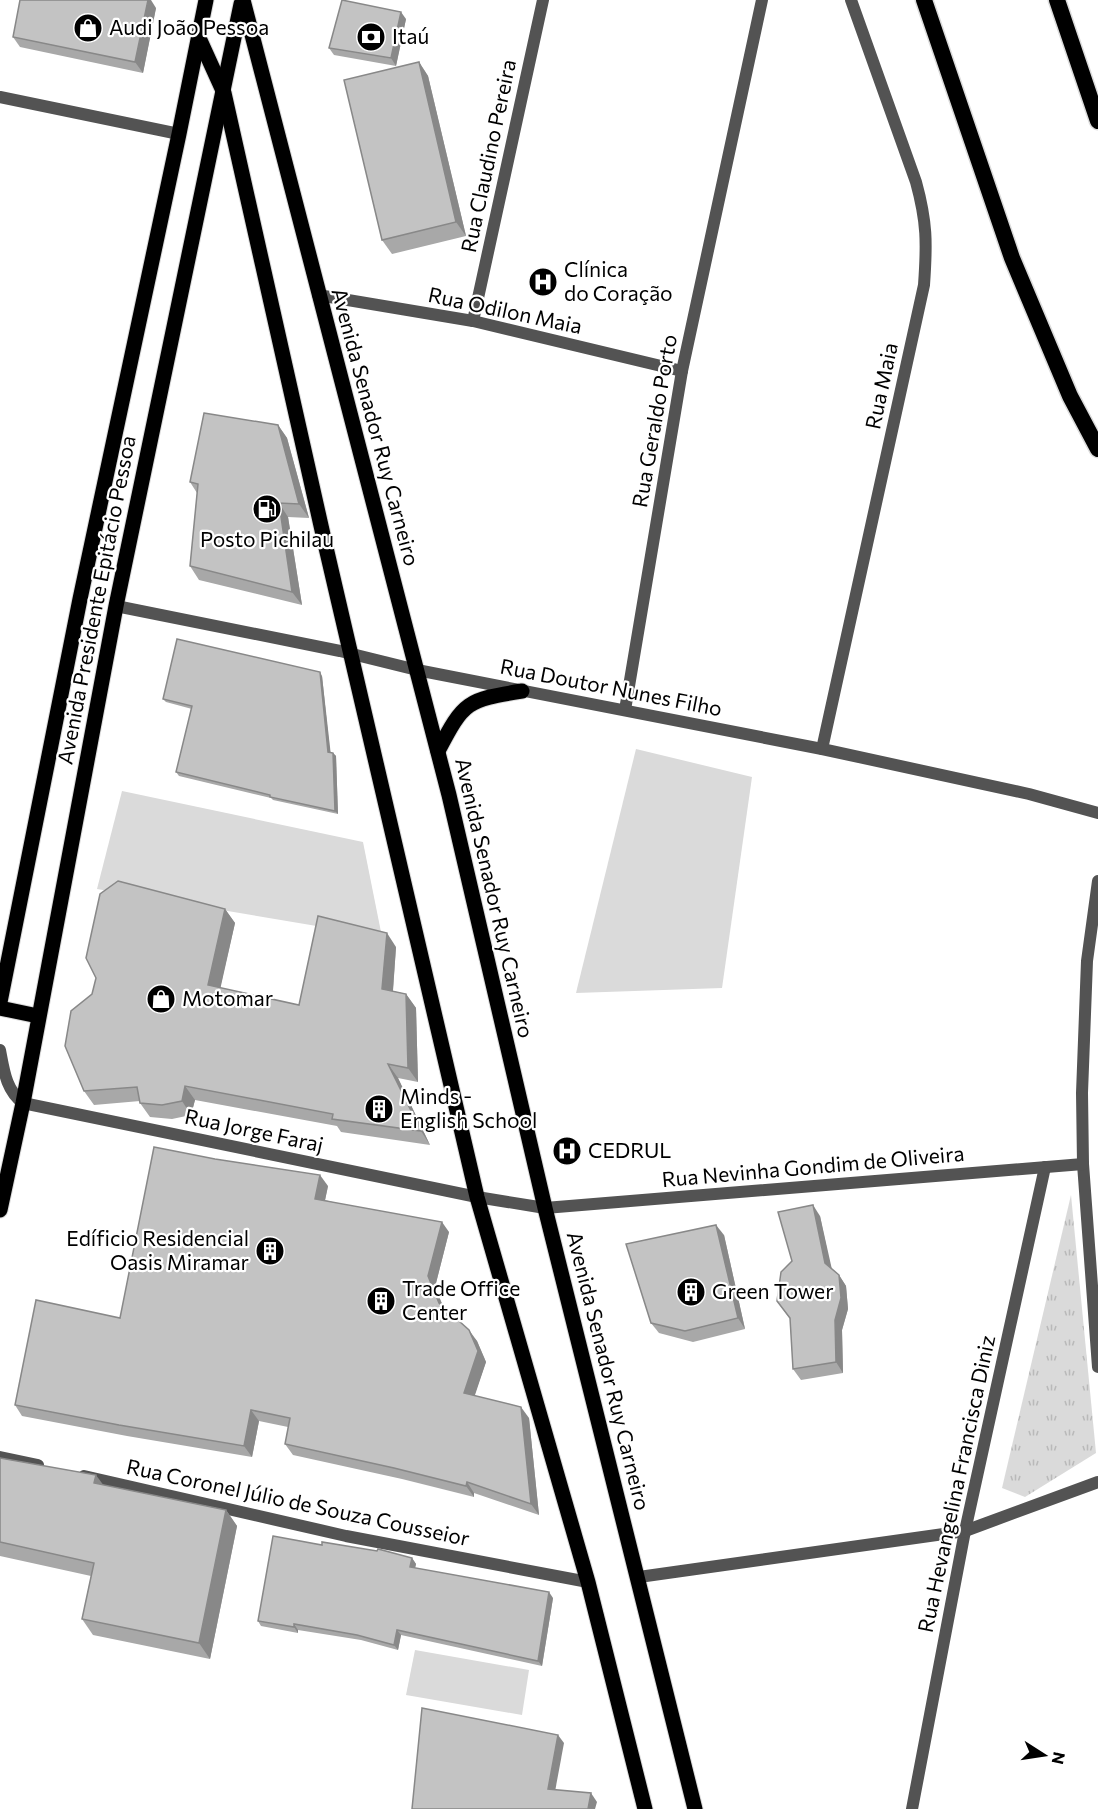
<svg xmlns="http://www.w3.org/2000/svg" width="1098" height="1809" font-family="Commissioner,sans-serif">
<defs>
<pattern id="park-tufts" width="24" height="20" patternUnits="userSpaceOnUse" patternTransform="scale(1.5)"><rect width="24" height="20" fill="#dadada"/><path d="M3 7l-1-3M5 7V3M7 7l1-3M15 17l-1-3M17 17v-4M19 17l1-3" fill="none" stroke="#b9b9b9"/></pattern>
</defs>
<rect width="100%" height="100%" fill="#fff"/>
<g fill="#dadada">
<path d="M 636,749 L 752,777 L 722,988 L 576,993 Z"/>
<path d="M 122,791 L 363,842 L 382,937 L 97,889 Z"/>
<path d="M 415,1650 L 529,1670 L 522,1715 L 406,1695 Z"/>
</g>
<path fill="url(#park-tufts)" d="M 1071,1195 L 1096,1453 L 1025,1497 L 1002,1488 Z"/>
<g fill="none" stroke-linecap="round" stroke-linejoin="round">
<g stroke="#dbdbdb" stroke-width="17">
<g id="primary">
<path d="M 243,0 L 449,795 L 545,1208 L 695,1809"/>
<path d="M 199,38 L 224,93 L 324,539 L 477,1197 L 588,1582 L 645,1809"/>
<path d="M 438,751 C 464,701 467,700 522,691"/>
<path d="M 0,1002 L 80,599 L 179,134 L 206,0"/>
<path d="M 0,1008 L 38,1016"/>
<path d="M 0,1210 L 23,1103 L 116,606 L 241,4"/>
</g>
</g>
<g stroke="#dbdbdb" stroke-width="19">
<g id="trunk">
<path d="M 924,0 L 1012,258 L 1070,396 L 1098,449"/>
<path d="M 1057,0 L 1098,121"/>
</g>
</g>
<g stroke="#535353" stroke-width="12">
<path d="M 0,97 L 179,134"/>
<path d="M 318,295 L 473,321 L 682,371"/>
<path d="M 473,321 L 543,0"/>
<path d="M 625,710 L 682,371 L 762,0"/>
<path d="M 822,749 L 924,285 C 927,243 927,222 916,182 L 851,0"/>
<path d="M 1083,1164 L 1098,1367"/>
<path d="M 912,1809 L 965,1531 L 1045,1167"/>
</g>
<g stroke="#535353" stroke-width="12">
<path d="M 116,606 L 340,651 L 417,670 L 822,749 L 1029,794 L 1098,813"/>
<path d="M 0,1050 C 4,1071 6,1090 23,1103 L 477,1197 L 545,1208 L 1083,1164 L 1082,1093 L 1087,961 L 1098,881"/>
<path d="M 0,1457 L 38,1465"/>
<path d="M 84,1476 L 346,1536 L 588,1582"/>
<path d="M 639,1577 L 965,1531 L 1098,1482"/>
</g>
<use href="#primary" stroke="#000" stroke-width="15"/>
<use href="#trunk" stroke="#000" stroke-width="16"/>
</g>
<g fill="#a8a8a8">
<path d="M 156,8 L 143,73 L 20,47 L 13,37 Z"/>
<path d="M 406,19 L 396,66 L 334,55 L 329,48 Z"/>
<path d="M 419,62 L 428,76 L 466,236 L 392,254 L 382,240 Z"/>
<path d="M 278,425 L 287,438 L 309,518 L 288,517 L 302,605 L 199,580 L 190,566 L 197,493 L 190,482 Z"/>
<path d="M 322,676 L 330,752 L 333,753 L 336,756 L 338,814 L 273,800 L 271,798 L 179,776 L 176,772 L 192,709 L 166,702 L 163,699 Z"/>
<path d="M 225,909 L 235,923 L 220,988 L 299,1005 L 396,947 L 393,991 L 406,994 L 416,1008 L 418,1082 L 398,1078 L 430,1145 L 341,1132 L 337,1126 L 195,1100 L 191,1115 L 172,1119 L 150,1117 L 140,1103 L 140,1101 L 94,1105 L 84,1091 Z"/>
<path d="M 328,1186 L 325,1200 L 449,1232 L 435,1287 L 444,1308 L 477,1341 L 486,1362 L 474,1396 L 529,1418 L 539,1515 L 474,1493 L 474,1497 L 402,1479 L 293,1455 L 285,1444 L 288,1427 L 259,1421 L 252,1457 L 127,1436 L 22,1416 L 15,1405 L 120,1318 Z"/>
<path d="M 820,1216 L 831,1269 L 839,1275 L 846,1286 L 848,1309 L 842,1330 L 843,1373 L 801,1380 L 793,1369 L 790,1319 L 777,1301 L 792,1261 Z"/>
<path d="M 724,1235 L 745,1329 L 693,1342 L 659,1333 L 651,1323 Z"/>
<path d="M 0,1458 L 103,1485 L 226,1510 L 237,1526 L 210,1659 L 93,1635 L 82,1619 L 91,1576 L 0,1556 Z"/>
<path d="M 322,1545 L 412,1558 L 416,1564 L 415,1568 L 553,1598 L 542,1666 L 401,1635 L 398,1650 L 361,1640 L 298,1630 L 298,1633 L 261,1626 L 258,1621 Z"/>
</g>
<g fill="#888">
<path d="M 148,0 L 151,0 L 156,8 L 143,73 L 135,62 Z"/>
<path d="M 401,12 L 406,19 L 396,66 L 391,58 Z"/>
<path d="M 419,62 L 428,76 L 466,236 L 456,222 Z"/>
<path d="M 278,425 L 287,438 L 309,518 L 299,504 Z"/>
<path d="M 279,503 L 288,517 L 302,605 L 292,592 Z"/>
<path d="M 320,672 L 322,676 L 331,756 L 328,752 Z"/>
<path d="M 333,753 L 336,756 L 338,814 L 335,811 Z"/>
<path d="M 225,909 L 235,923 L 218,999 L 208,985 Z"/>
<path d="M 387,933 L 396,947 L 392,1003 L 382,989 Z"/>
<path d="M 406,994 L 416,1008 L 418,1082 L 408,1068 Z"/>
<path d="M 388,1064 L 398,1078 L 430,1145 L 421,1131 Z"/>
<path d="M 185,1086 L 195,1100 L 191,1115 L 182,1101 Z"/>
<path d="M 320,1175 L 328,1186 L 323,1210 L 315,1199 Z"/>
<path d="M 813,1205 L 820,1216 L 833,1274 L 825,1263 Z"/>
<path d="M 442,1222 L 449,1232 L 435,1287 L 446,1314 L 439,1303 L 428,1276 Z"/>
<path d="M 716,1225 L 724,1235 L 745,1329 L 738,1318 Z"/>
<path d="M 839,1275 L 846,1286 L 848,1309 L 842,1330 L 843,1373 L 836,1362 L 835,1320 Z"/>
<path d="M 469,1330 L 477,1341 L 486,1362 L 472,1404 L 464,1393 Z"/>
<path d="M 521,1407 L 529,1418 L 539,1515 L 531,1504 Z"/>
<path d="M 251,1410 L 259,1421 L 252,1457 L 244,1446 Z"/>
<path d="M 96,1475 L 107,1490 L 94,1483 Z"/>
<path d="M 467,1482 L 474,1493 L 474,1497 L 466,1486 Z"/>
<path d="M 226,1510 L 237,1526 L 210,1659 L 199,1643 Z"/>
<path d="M 412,1558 L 416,1564 L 414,1572 L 410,1567 Z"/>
<path d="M 549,1592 L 553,1598 L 542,1666 L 538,1661 Z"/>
<path d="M 294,1624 L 298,1630 L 298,1633 L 294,1627 Z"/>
<path d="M 397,1630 L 401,1635 L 398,1650 L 394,1645 Z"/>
<path d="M 558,1735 L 564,1743 L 554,1797 L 548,1789 Z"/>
<path d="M 591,1793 L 597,1802 L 595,1809 L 588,1809 Z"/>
</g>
<g fill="#c3c3c3" stroke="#888" stroke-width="1.5">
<path d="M 20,0 L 148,0 L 135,62 L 13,37 Z"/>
<path d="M 342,0 L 401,12 L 391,58 L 329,48 Z"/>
<path d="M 419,62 L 456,222 L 382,240 L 344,80 Z"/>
<path d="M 204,413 L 278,425 L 299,504 L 279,503 L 292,592 L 190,566 L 198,484 L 190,482 Z"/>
<path d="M 177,639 L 320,672 L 328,752 L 333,753 L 335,811 L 270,797 L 270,795 L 176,772 L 192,706 L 163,699 Z"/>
<path d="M 118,881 L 225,909 L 208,985 L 299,1005 L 318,916 L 387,933 L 382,989 L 406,994 L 408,1068 L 388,1064 L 421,1131 L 332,1119 L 333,1114 L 185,1086 L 182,1101 L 162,1105 L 140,1103 L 137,1087 L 84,1091 L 65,1046 L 71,1011 L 92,994 L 96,978 L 86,958 L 100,894 Z"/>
<path d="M 154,1147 L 215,1159 L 320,1175 L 315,1199 L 442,1222 L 428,1276 L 439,1303 L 469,1330 L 478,1351 L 464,1393 L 521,1407 L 531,1504 L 467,1482 L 466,1486 L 394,1468 L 285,1444 L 290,1418 L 251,1410 L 244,1446 L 119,1425 L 15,1405 L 36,1300 L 120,1318 Z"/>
<path d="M 813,1205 L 825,1263 L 839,1275 L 841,1298 L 835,1320 L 836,1362 L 793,1369 L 790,1318 L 777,1301 L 781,1272 L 792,1261 L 778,1212 Z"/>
<path d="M 716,1225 L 738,1318 L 685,1331 L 651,1323 L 626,1244 Z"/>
<path d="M 0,1458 L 96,1475 L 94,1483 L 226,1510 L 199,1643 L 82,1619 L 94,1563 L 0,1542 Z"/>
<path d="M 273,1536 L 322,1545 L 322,1542 L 377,1551 L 378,1549 L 412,1558 L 410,1567 L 549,1592 L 538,1661 L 397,1630 L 394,1645 L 357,1635 L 294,1624 L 294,1627 L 258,1621 Z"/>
<path d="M 422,1708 L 558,1735 L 548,1789 L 591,1793 L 588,1809 L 412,1809 Z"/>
</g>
<defs>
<g id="shop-disc" transform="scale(1.5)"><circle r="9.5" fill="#000" stroke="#fff"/><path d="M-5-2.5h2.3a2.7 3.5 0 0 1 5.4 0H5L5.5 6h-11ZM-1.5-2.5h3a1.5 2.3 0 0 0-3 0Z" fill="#fff"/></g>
<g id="bank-disc" transform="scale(1.5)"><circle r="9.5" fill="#000" stroke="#fff"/><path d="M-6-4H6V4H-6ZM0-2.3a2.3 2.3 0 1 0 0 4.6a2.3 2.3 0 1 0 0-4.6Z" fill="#fff"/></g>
<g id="hospital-disc" transform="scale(1.5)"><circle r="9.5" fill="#000" stroke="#fff"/><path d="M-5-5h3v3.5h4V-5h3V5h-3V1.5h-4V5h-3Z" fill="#fff"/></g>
<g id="fuel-disc" transform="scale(1.5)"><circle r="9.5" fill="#000" stroke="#fff"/><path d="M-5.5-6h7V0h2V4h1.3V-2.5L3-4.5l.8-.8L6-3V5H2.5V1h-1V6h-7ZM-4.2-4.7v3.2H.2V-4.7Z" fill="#fff"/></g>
<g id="building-disc" transform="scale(1.5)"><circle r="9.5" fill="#000" stroke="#fff"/><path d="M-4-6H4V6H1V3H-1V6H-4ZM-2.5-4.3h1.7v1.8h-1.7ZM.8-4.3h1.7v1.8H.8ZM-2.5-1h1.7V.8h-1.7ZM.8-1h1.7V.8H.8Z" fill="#fff"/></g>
</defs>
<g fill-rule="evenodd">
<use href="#shop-disc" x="88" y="28"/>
<use href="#bank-disc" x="371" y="37"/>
<use href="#hospital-disc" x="543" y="282"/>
<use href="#fuel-disc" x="267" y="509"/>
<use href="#shop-disc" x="161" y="999"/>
<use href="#building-disc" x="379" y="1109"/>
<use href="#hospital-disc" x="567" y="1151"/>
<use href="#building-disc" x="270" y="1251"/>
<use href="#building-disc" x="691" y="1292"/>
<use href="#building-disc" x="381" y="1301"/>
</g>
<g text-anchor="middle" stroke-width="4.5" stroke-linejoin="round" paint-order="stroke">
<g font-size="21" fill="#000" stroke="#fff" text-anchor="start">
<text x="109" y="35">Audi João Pessoa</text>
<text x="392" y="44">Itaú</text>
<text x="564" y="277">Clínica<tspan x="564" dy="24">do Coração</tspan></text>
<text x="267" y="547" text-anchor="middle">Posto Pichilau</text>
<text x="182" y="1006">Motomar</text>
<text x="400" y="1104">Minds -<tspan x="400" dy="24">English School</tspan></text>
<text x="588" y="1158">CEDRUL</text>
<text x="249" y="1246" text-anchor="end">Edíficio Residencial<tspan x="249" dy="24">Oasis Miramar</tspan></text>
<text x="402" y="1296">Trade Office<tspan x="402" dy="24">Center</tspan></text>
<text x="712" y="1299">Green Tower</text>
</g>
<g font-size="21" fill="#000" stroke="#fff">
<text transform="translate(489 156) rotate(-78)" y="7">Rua Claudino Pereira</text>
<text transform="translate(505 311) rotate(12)" y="7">Rua Odilon Maia</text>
<text transform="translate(882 386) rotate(-78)" y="7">Rua Maia</text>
<text transform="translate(655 421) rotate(-80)" y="7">Rua Geraldo Porto</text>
<text transform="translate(375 427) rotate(75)" y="7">Avenida Senador Ruy Carneiro</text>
<text transform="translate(97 600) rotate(-79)" y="7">Avenida Presidente Epitácio Pessoa</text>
<text transform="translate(611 688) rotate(11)" y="7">Rua Doutor Nunes Filho</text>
<text transform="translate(494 898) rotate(77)" y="7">Avenida Senador Ruy Carneiro</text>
<text transform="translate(254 1131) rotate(12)" y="7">Rua Jorge Faraj</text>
<text transform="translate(813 1167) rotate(-5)" y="7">Rua Nevinha Gondim de Oliveira</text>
<text transform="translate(608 1371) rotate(76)" y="7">Avenida Senador Ruy Carneiro</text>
<text transform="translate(957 1484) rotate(-78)" y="7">Rua Hevangelina Francisca Diniz</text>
<text transform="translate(298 1503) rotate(12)" y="7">Rua Coronel Júlio de Souza Cousseior</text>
</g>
</g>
<g transform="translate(1044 1755) rotate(102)" stroke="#ffffff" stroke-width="4.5" paint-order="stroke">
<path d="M0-4.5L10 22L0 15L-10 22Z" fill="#000000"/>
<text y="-9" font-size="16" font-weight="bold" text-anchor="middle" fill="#000000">N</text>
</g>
</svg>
